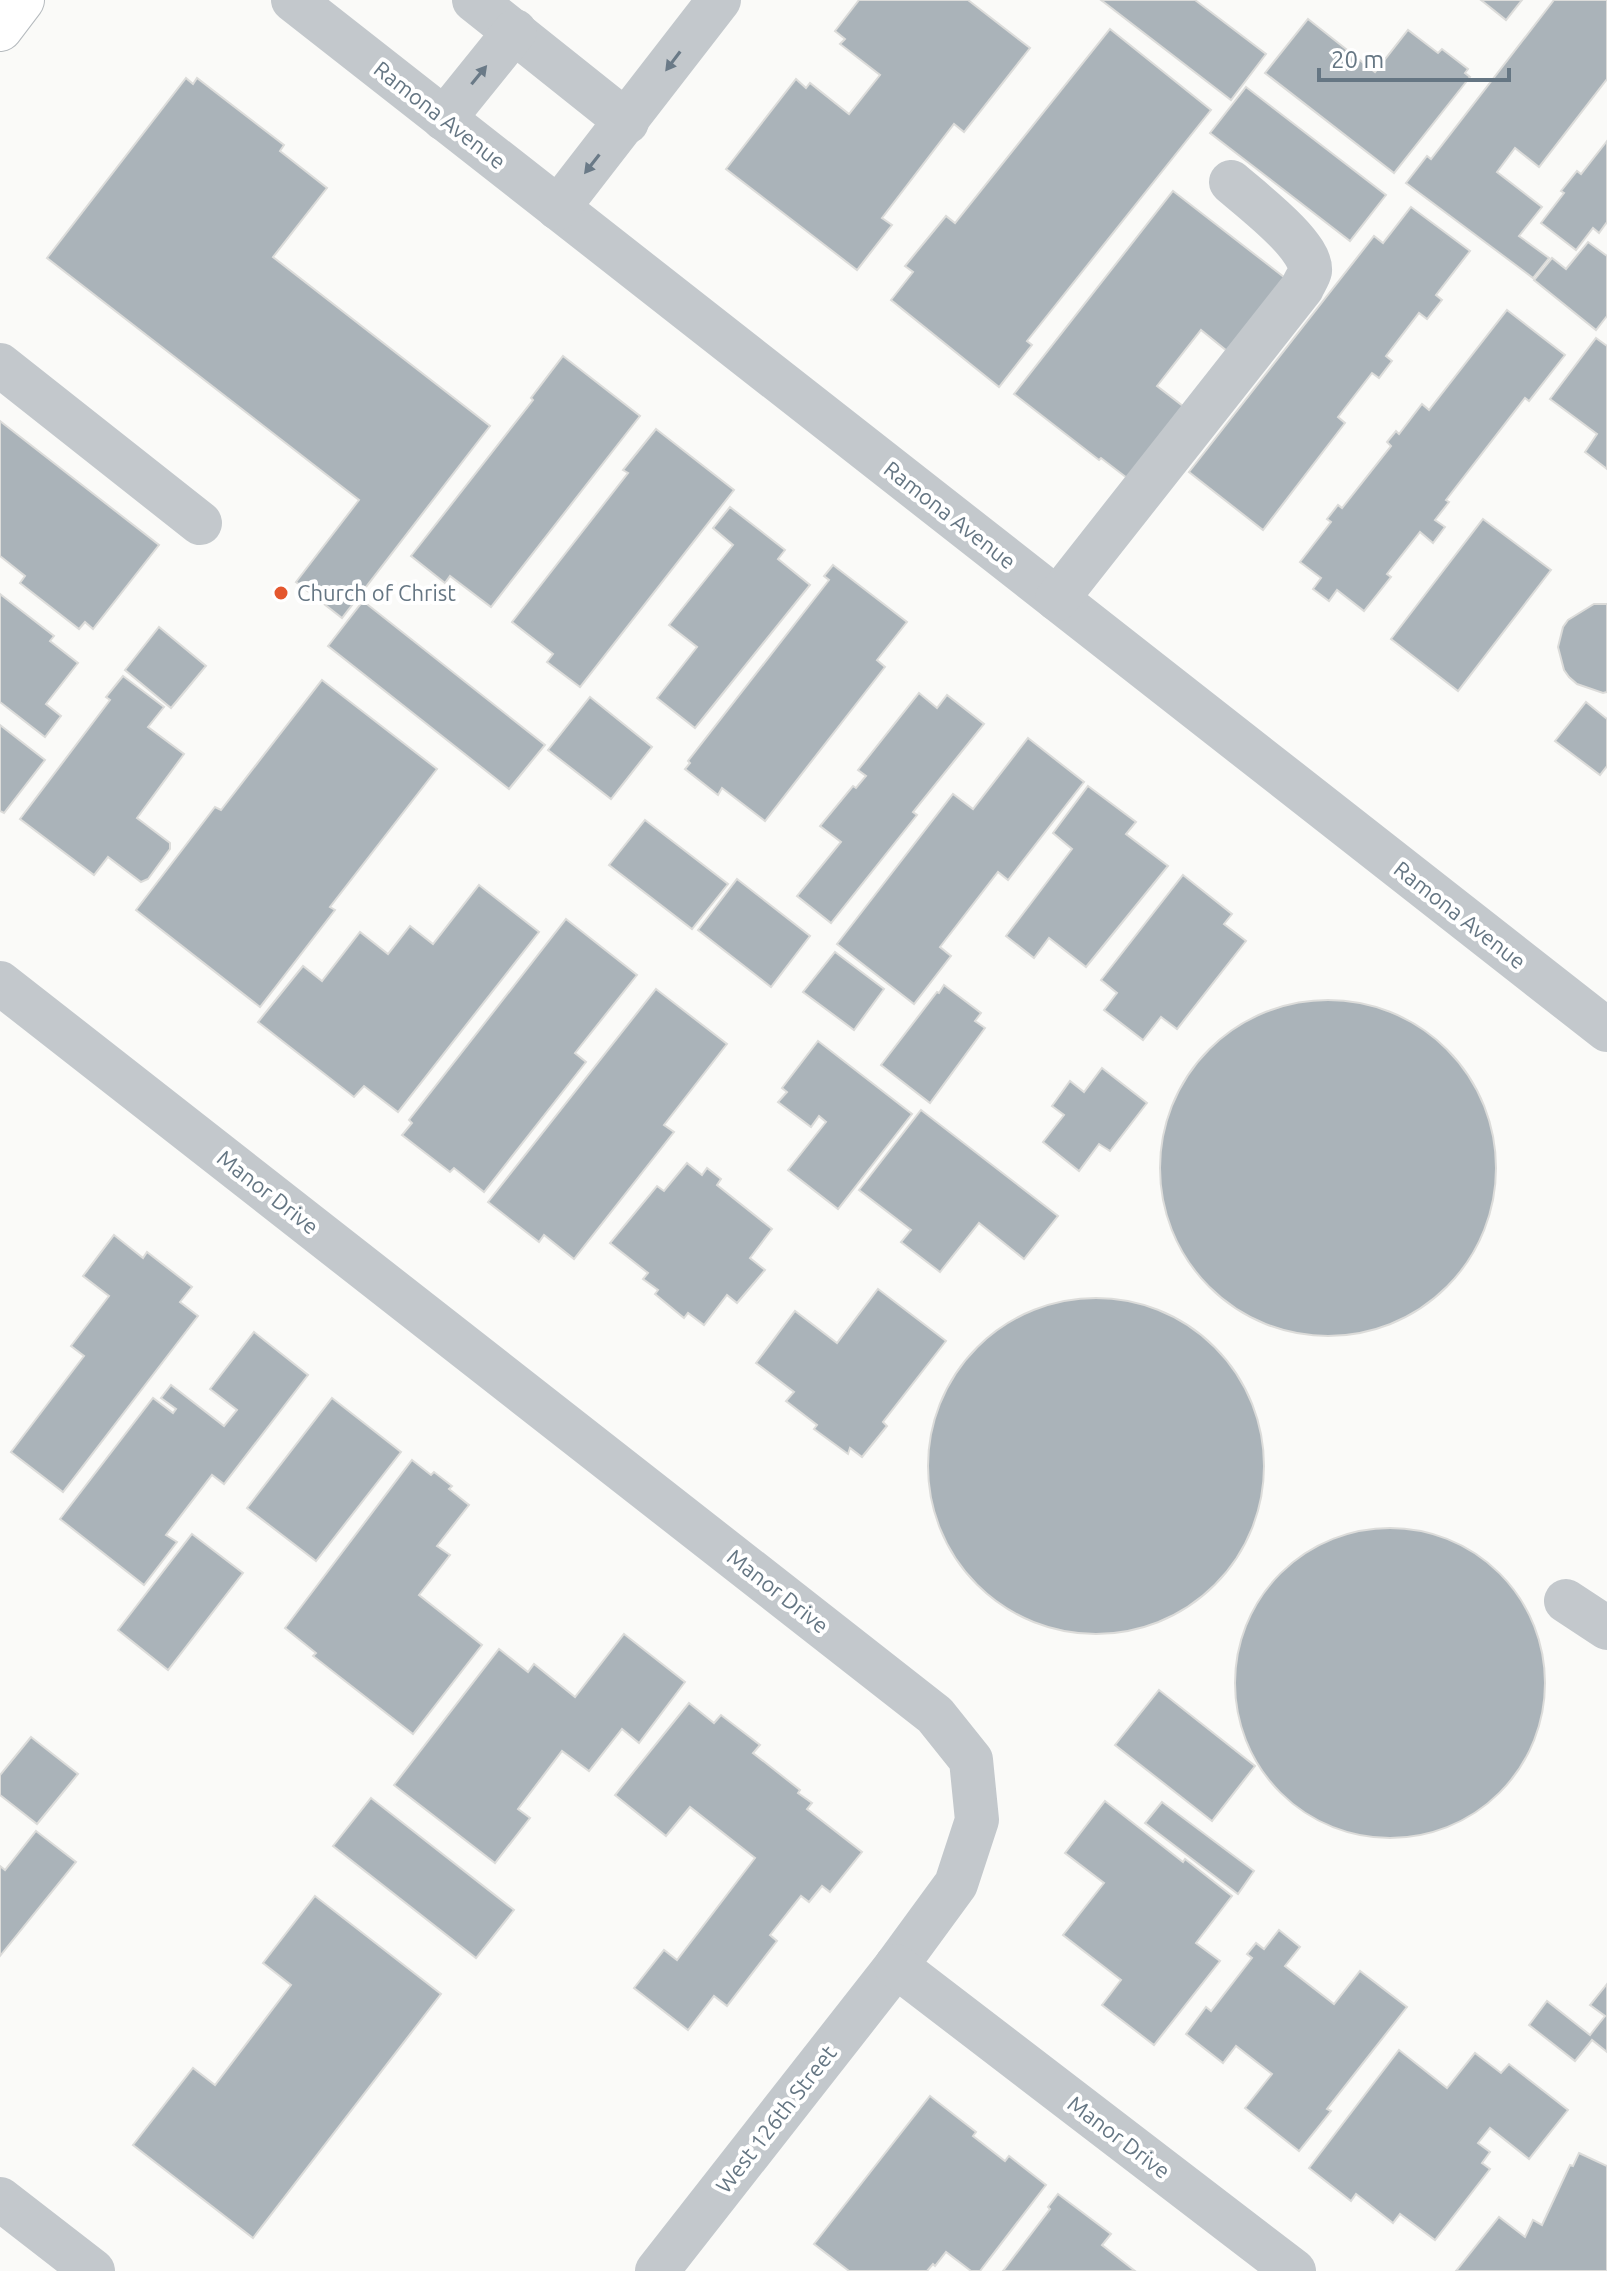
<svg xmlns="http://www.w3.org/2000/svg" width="1607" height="2271" font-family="Ubuntu,sans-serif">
<rect width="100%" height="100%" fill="#fafaf8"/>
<g fill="#aab3b9" stroke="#dcdcda" stroke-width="2">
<path d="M 859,0 L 968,0 L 1030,48 L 964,132 L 954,124 L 882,218 L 892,225 L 857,270 L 726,169 L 796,79 L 806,88 L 810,83 L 849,114 L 880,75 L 840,44 L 845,39 L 835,31 Z"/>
<path d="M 1101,0 L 1195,0 L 1266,54 L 1231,100 Z"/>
<path d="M 1481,0 L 1522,0 L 1506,20 Z"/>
<path d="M 1554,0 L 1607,0 L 1607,79 L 1539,167 L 1515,148 L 1497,172 L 1542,207 L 1519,236 L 1549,258 L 1533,278 L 1406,183 L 1427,156 L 1431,159 Z"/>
<path d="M 1308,19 L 1375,72 L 1408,30 L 1438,53 L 1442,49 L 1468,69 L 1465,73 L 1470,77 L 1394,173 L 1265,73 Z"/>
<path d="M 1110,29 L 1211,110 L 1027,341 L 1032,345 L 999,387 L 891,300 L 913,272 L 905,266 L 946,216 L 955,223 Z"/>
<path d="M 186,78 L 193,84 L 197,78 L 284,145 L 280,151 L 327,188 L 273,257 L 490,426 L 342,618 L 296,582 L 359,500 L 47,258 Z"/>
<path d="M 1246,87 L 1386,195 L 1350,241 L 1210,133 Z"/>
<path d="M 1607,141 L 1607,222 L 1599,233 L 1593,228 L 1576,250 L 1541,223 L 1564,193 L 1561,191 L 1577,171 L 1581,174 Z"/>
<path d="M 1173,191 L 1289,281 L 1232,355 L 1201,330 L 1157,386 L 1188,410 L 1127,478 L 1101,458 L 1099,460 L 1014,394 Z"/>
<path d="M 1411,207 L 1470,251 L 1436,295 L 1442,300 L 1427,319 L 1419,313 L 1386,356 L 1392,361 L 1379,378 L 1372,373 L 1338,417 L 1345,423 L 1263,530 L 1189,472 L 1374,236 L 1383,243 Z"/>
<path d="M 1588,242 L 1607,256 L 1607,316 L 1596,330 L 1534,280 L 1552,258 L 1566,269 Z"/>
<path d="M 1507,310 L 1565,355 L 1529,401 L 1525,398 L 1446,500 L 1449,502 L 1435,520 L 1445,527 L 1433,543 L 1420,532 L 1387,574 L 1391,577 L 1364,611 L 1337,590 L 1329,601 L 1313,589 L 1321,578 L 1300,562 L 1331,522 L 1327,519 L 1338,505 L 1342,508 L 1391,446 L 1387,442 L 1396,431 L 1399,434 L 1422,404 L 1429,410 Z"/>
<path d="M 1596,338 L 1607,346 L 1607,469 L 1585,452 L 1597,434 L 1550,399 Z"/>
<path d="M 563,356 L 640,416 L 491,607 L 450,576 L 445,583 L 411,556 L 533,400 L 531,398 Z"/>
<path d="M 0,421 L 159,545 L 93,629 L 85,622 L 79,629 L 20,583 L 25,576 L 0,556 Z"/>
<path d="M 656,429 L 734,490 L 580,687 L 547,662 L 553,654 L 512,622 L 628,473 L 623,470 Z"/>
<path d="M 730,507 L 785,550 L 778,559 L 810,585 L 695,728 L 657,698 L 697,647 L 669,625 L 733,545 L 713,528 Z"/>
<path d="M 1483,519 L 1551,570 L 1458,691 L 1391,639 Z"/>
<path d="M 833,565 L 907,622 L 877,660 L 885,667 L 765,821 L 722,788 L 718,795 L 685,769 L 690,763 L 688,761 L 829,580 L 824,576 Z"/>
<path d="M 0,594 L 54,636 L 50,641 L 78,663 L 46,704 L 61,716 L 45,737 L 0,702 Z"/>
<path d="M 363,601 L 545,745 L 509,789 L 328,646 Z"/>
<path d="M 1594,604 L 1607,604 L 1607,692 L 1603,693 L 1577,684 L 1569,677 L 1564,670 L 1558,647 L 1563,627 L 1568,620 Z"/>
<path d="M 159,627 L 206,666 L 171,708 L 125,670 Z"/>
<path d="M 123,676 L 164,707 L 148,727 L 184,754 L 137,818 L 170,843 L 170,849 L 148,879 L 141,882 L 108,857 L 94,875 L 20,819 L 110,700 L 106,697 Z"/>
<path d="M 322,680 L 437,769 L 330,907 L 335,910 L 260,1007 L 136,910 L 215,807 L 221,810 Z"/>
<path d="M 919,693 L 937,708 L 947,695 L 984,724 L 913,812 L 917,815 L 831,923 L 797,896 L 841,842 L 820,826 L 853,786 L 856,788 L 866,776 L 858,770 Z"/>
<path d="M 590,697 L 652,747 L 611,799 L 548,750 Z"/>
<path d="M 1586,702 L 1607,719 L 1607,766 L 1600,775 L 1555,741 Z"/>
<path d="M 0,725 L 45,760 L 4,813 L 0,811 Z"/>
<path d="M 1028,738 L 1084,782 L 1008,880 L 998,872 L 940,947 L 951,956 L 914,1004 L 837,944 L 953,794 L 973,809 Z"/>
<path d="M 1088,786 L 1136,822 L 1126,834 L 1168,866 L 1086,967 L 1049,938 L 1034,958 L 1006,936 L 1072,849 L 1053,833 Z"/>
<path d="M 645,820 L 728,884 L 692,929 L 609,865 Z"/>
<path d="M 1183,875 L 1232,914 L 1224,924 L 1246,941 L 1177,1029 L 1161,1017 L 1143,1040 L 1104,1010 L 1117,993 L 1101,980 Z"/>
<path d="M 737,879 L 810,936 L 771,987 L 698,930 Z"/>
<path d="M 479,885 L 539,932 L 398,1112 L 364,1086 L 354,1097 L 258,1022 L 303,966 L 322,981 L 360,932 L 388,954 L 410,926 L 433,944 Z"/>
<path d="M 566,919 L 637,975 L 575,1053 L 586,1062 L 484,1192 L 454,1168 L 450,1172 L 402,1135 L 412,1123 L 409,1120 Z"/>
<path d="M 835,952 L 884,989 L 854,1030 L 803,992 Z"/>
<path d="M 944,985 L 981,1013 L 975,1021 L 985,1028 L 930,1103 L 881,1065 L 937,992 L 939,993 Z"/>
<path d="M 656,989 L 727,1044 L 664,1125 L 674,1132 L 574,1259 L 544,1235 L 539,1242 L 488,1202 Z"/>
<circle cx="1328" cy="1168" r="168"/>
<path d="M 818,1041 L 912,1114 L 838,1209 L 788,1170 L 826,1122 L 819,1116 L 811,1127 L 778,1102 L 787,1092 L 782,1088 Z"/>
<path d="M 1102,1068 L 1147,1103 L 1110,1151 L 1099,1144 L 1079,1171 L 1043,1142 L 1064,1115 L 1052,1106 L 1070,1081 L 1084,1092 Z"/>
<path d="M 921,1110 L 1058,1216 L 1024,1259 L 979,1223 L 940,1272 L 901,1242 L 911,1230 L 859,1190 Z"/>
<path d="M 687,1163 L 702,1175 L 707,1168 L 721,1179 L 717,1185 L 772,1229 L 750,1258 L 765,1270 L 737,1303 L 727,1295 L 704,1325 L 688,1313 L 684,1318 L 655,1294 L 658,1290 L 643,1279 L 648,1273 L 610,1243 L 657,1186 L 664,1191 Z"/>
<path d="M 114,1235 L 143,1258 L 147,1252 L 192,1287 L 180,1302 L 198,1316 L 63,1492 L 11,1452 L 84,1356 L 71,1346 L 109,1296 L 83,1276 Z"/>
<path d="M 878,1289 L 946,1341 L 883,1422 L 887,1426 L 862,1457 L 850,1448 L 848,1454 L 814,1429 L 817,1425 L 786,1401 L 794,1392 L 756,1363 L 795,1311 L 837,1343 Z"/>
<circle cx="1096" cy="1466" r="168"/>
<path d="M 254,1332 L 308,1375 L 224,1484 L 212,1475 L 166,1535 L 177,1542 L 144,1585 L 60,1519 L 153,1398 L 173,1413 L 176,1409 L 161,1398 L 171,1385 L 224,1426 L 237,1410 L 210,1389 Z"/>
<path d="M 332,1398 L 401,1452 L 316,1561 L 247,1508 Z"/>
<path d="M 412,1460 L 431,1475 L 434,1472 L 452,1486 L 449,1489 L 469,1505 L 437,1546 L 450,1555 L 419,1595 L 482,1645 L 413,1734 L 313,1656 L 316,1653 L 285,1628 Z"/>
<circle cx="1390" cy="1683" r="155"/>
<path d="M 192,1534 L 243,1573 L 168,1670 L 118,1630 Z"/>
<path d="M 624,1634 L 685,1682 L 639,1743 L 622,1729 L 589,1771 L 562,1751 L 518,1809 L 530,1818 L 495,1863 L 394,1785 L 499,1649 L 528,1672 L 534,1664 L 575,1697 Z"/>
<path d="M 1159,1690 L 1255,1766 L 1212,1821 L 1115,1745 Z"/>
<path d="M 689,1703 L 714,1723 L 721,1715 L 760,1745 L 753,1753 L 800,1790 L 798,1793 L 812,1803 L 807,1809 L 862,1852 L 830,1892 L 822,1886 L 809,1902 L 801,1896 L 770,1935 L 777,1941 L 727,2006 L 714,1996 L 688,2030 L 634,1988 L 664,1950 L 677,1960 L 755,1858 L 690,1807 L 666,1836 L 615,1795 Z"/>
<path d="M 31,1737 L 78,1774 L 37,1824 L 0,1795 L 0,1775 Z"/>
<path d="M 371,1798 L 514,1910 L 476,1958 L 333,1846 Z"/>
<path d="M 1105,1801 L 1183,1862 L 1185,1859 L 1232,1896 L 1196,1943 L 1220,1961 L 1154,2045 L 1102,2005 L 1121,1980 L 1063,1935 L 1104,1883 L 1065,1853 Z"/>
<path d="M 1162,1802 L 1254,1871 L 1238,1894 L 1145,1823 Z"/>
<path d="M 36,1831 L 76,1862 L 0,1956 L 0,1866 L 5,1870 Z"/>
<path d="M 315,1896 L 441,1994 L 253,2238 L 133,2145 L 193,2068 L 215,2085 L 291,1985 L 263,1963 Z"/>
<path d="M 1279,1930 L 1300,1947 L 1285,1966 L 1334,2004 L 1360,1971 L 1407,2007 L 1327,2109 L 1331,2111 L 1299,2151 L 1245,2108 L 1272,2074 L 1236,2046 L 1223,2063 L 1186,2034 L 1206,2007 L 1211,2011 L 1252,1958 L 1247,1954 L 1256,1943 L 1264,1949 Z"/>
<path d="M 1607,1984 L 1607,2052 L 1592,2040 L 1575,2061 L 1529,2025 L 1547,2001 L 1590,2035 L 1605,2016 L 1590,2005 Z"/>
<path d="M 1399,2050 L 1447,2088 L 1475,2053 L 1501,2073 L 1509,2064 L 1568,2110 L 1529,2159 L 1490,2128 L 1478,2143 L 1490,2152 L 1482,2163 L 1490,2169 L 1435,2240 L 1400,2214 L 1393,2223 L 1356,2194 L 1351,2201 L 1309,2168 Z"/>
<path d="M 930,2096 L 976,2132 L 973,2136 L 1005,2161 L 1009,2156 L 1046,2185 L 980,2271 L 971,2271 L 946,2252 L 935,2266 L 933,2264 L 927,2271 L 849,2271 L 814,2244 Z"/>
<path d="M 1579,2153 L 1607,2166 L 1607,2271 L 1456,2271 L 1499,2217 L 1525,2237 L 1533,2220 L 1542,2225 L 1570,2165 L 1573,2166 Z"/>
<path d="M 1058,2194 L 1111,2234 L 1102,2245 L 1135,2271 L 1003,2271 L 1050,2209 L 1048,2207 Z"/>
</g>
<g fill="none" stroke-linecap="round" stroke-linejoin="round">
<g stroke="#b5babe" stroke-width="46">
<path id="major" d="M 0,29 L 22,0"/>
</g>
<g stroke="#c3c8cc" stroke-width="44">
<path d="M 293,0 L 1607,1030"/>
<path d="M 474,0 L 627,122"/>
<path d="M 444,119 L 515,31"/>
<path d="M 558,208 L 719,0"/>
<path d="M 0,365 L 200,523"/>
<path d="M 1057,599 L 1302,288 C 1304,283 1309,276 1310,271 C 1313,246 1249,198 1231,182"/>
<path d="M 0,983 L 935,1715 L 971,1760 L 977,1820 L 956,1884 L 896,1966 L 657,2271"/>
<path d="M 1566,1601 L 1607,1628"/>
<path d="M 896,1966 L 1294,2271"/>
<path d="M 0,2199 L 93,2271"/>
</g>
<use href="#major" stroke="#fff" stroke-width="44"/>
</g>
<defs><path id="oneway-solid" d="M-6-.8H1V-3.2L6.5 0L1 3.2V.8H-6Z" transform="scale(2)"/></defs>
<g fill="#6a7a87">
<use href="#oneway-solid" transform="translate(673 61) rotate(127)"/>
<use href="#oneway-solid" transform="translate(479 75) rotate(-51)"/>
<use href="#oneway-solid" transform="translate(592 164) rotate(128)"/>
</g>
<circle fill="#e4572e" stroke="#fff" stroke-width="3" cx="281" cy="593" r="8"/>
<g text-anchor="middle" stroke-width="8" stroke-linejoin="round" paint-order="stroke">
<g font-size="22" fill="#657683" stroke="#fff">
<text transform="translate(440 115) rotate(38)" y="8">Ramona Avenue</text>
<text transform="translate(950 515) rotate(38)" y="8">Ramona Avenue</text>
<text transform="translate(1460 915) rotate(38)" y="8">Ramona Avenue</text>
<text transform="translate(268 1192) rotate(38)" y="8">Manor Drive</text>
<text transform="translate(778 1591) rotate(38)" y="8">Manor Drive</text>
<text transform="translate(776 2119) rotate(-52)" y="8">West 126th Street</text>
<text transform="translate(1119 2137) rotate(37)" y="8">Manor Drive</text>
</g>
<g font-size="22" fill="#657683" stroke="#fff" text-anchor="start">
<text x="297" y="601">Church of Christ</text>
</g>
</g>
<path d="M1319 68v12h190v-12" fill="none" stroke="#657683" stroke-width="4"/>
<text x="1331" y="68" font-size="24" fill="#657683" stroke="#ffffff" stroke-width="6" paint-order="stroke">20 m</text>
</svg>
